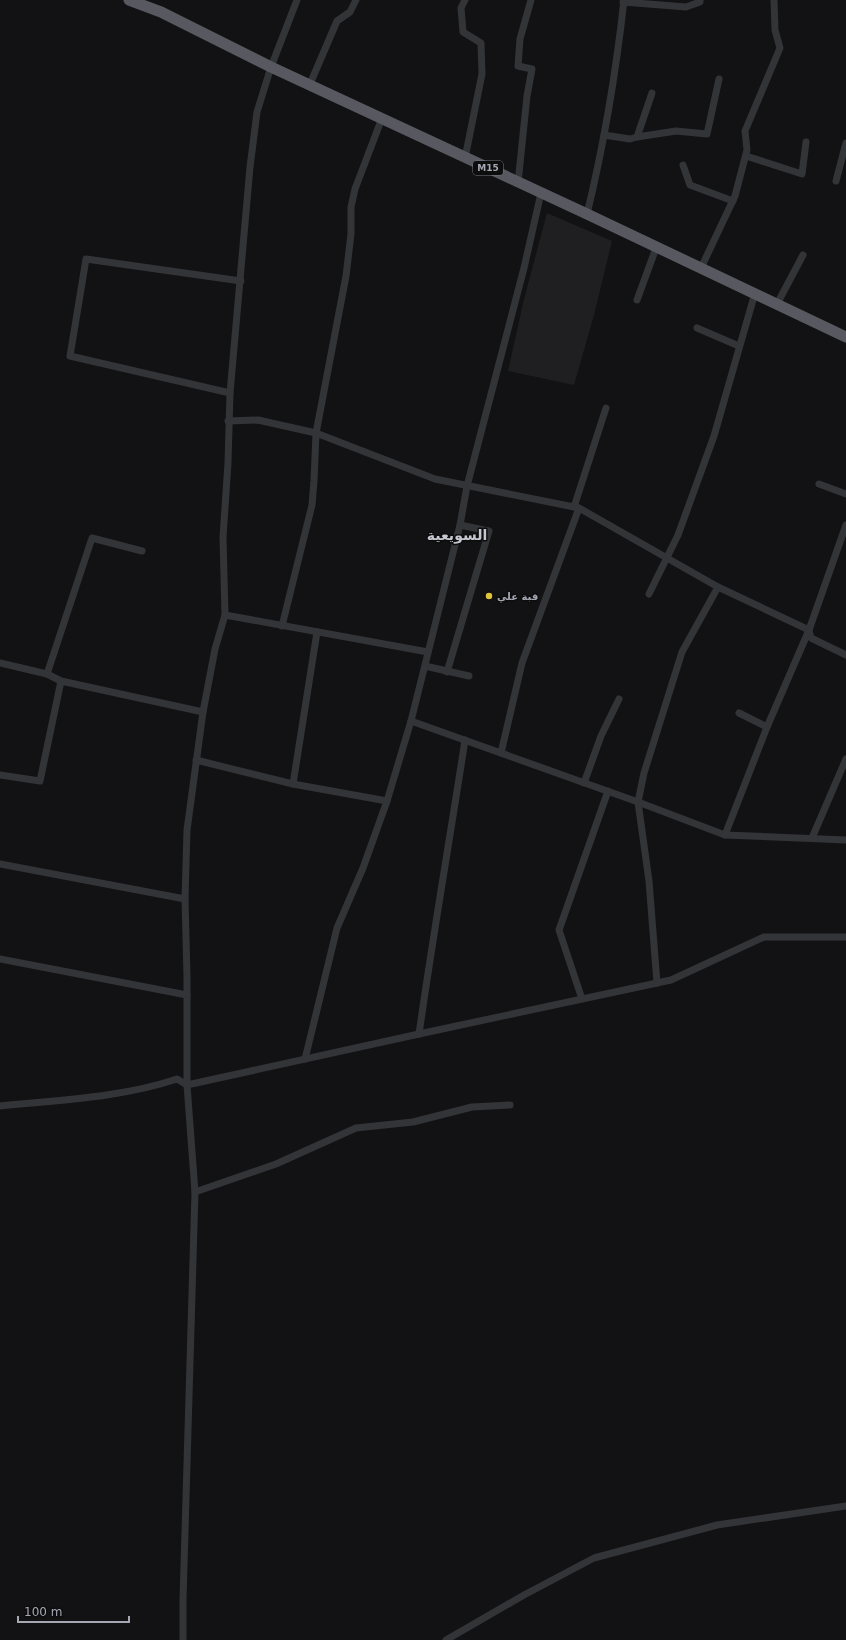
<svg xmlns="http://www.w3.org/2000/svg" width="846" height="1640" font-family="'DejaVu Sans',Cairo,sans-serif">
<rect width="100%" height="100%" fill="#121214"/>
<path fill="#1f1e20" d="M 547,213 L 612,241 L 594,315 L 574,385 L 508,371 L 524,299 Z"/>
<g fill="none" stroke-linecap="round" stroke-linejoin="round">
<g stroke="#333438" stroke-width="7">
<path d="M 465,0 L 461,8 L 463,32 L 481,43 L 482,74 L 465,158"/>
<path d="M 623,2 L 686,7 L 700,2 L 700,0"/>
<path d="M 310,84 L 337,21 L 350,12 L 356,0"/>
<path d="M 604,135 L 630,139 L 637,137 L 676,131 L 707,134 L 719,79"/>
<path d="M 637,137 L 652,93"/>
<path d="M 746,156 L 802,174 L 806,142"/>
<path d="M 683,165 L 690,185 L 733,201"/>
<path d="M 836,181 L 846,143"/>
<path d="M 518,183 L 527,96 L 532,69 L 518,66 L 520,39 L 531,0"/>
<path d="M 587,214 C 604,144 616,72 624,0"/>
<path d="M 701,268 L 735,196 L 747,150 L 745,131 L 780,48 L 775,30 L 774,0"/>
<path d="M 637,300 L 656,248"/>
<path d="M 777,304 L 803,255"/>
<path d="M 697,328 L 739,346"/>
<path d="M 230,393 L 70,356 L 86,259 L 241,281"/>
<path d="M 228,421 L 258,420 L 316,433 L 435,479 L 579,508 L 718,587 L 809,630 L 811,638 L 846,655"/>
<path d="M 819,484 L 846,494"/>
<path d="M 574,507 L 606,408"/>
<path d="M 649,594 L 678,535 L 714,436 L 755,293"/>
<path d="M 225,615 L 428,652"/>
<path d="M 282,626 L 312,505 L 314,481 L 316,433 L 346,276 L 351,234 L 351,207 L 355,189 L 382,118"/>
<path d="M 0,663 L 47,674 L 61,681 L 203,712"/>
<path d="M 425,666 L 469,676"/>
<path d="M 447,672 L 489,531 L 460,525"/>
<path d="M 47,674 L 92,538 L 142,551"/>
<path d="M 739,713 L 767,727"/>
<path d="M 411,721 L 638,802 L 725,835 L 846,840"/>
<path d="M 501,753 L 522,663 L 579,508"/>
<path d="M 196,760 L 293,784 L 387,801"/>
<path d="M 0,775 L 40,781 L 61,681"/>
<path d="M 584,783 L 601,736 L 619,699"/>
<path d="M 293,784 L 317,632"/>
<path d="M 725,835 L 767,727 L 809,630 L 846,525"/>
<path d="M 812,838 L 846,759"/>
<path d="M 0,864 L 185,899"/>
<path d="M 0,959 L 187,995"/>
<path d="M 657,983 L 649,881 L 638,802 L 644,773 L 682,652 L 718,587"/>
<path d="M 582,999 L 559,930 L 608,791"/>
<path d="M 419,1034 C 433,935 450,838 465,740"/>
<path d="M 305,1059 L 337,928 L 363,868 L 387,801 L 411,721 L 460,525 L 467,486 L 524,268 L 541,193"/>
<path d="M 0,1106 C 59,1100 120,1098 177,1079 L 187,1085 L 419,1034 L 671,980 L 764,937 L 846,937"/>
<path d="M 195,1192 L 276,1164 L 356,1128 L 413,1122 L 472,1107 L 510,1105"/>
<path d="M 183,1640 L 183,1600 L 195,1192 L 187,1085 L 187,977 L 185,899 L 187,830 L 203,712 L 215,649 L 225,615 L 223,537 L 228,463 L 230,393 L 250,167 L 257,112 L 271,67 L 297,0"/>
<path d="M 446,1640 L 524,1595 L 594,1558 L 717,1525 L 846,1506"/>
</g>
<path stroke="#585860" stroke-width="11" d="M 129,0 L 161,12 L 271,67 L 587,214 L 846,337"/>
</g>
<circle fill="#e2c43b" stroke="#0d0d0e" stroke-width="1.5" cx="489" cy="596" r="4"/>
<g text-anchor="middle" stroke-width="3" stroke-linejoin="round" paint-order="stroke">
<rect fill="#0d0d0e" stroke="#777982" stroke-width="1" x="473" y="161" width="30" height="14" rx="3"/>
<g font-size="9" font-weight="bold" fill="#a5a7b3">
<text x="488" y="171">M15</text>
</g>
<g font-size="10" font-weight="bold" fill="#a5a7b3" stroke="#0d0d0e" text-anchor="start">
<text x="497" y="600">قبة علي</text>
</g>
<g font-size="14" font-weight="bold" fill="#c5c6cf" stroke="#0d0d0e">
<text x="457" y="540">السويعية</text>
</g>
</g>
<path d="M18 1616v6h111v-6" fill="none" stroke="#a5a7b3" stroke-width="2"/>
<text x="24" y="1616" font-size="12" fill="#a5a7b3" stroke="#0d0d0e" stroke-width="3" paint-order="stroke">100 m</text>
</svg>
